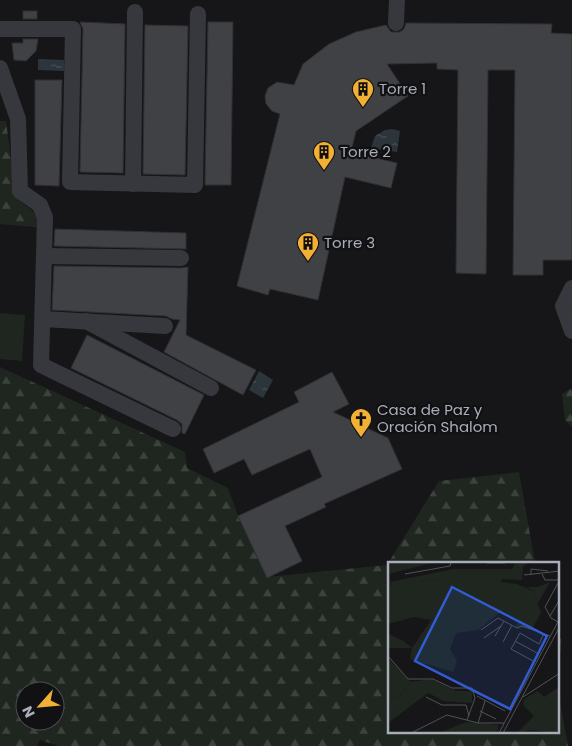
<svg xmlns="http://www.w3.org/2000/svg" width="572" height="746" font-family="Poppins,sans-serif">
<defs>
<pattern id="forest-firs" width="22" height="20" patternUnits="userSpaceOnUse" patternTransform="scale(1.25)"><rect width="22" height="20" fill="#1e261f"/><path d="M5 1l3.5 6h-7zM16 11l3.5 6h-7z" fill="#3c433d"/></pattern>
<pattern id="water-ripples" width="26" height="14" patternUnits="userSpaceOnUse" patternTransform="scale(1.25)"><rect width="26" height="14" fill="#2c353c"/><path d="M2 4q2-2 4 0t4 0M15 11q2-2 4 0t4 0" fill="none" stroke="#485056"/></pattern>
</defs>
<rect width="100%" height="100%" fill="#161618"/>
<g fill="url(#forest-firs)" fill-rule="evenodd">
<path d="M 0,121 L 6,121 L 15,189 L 18,199 L 36,214 L 46,228 L 0,224 Z"/>
<path d="M 0,367 L 185,452 L 187,468 L 228,488 L 238,516 L 267,577 L 387,565 L 439,481 L 519,472 L 535,563 L 390,564 L 390,732 L 558,732 L 558,690 L 568,746 L 59,746 L 40,740 L 37,746 L 0,746 ZM 25,691 L 55,691 L 55,721 L 25,721 Z"/>
<path d="M 572,388 L 572,427 L 565,420 L 562,394 Z"/>
</g>
<path fill="#1e261f" d="M 0,313 L 25,315 L 22,361 L 0,359 Z"/>
<g fill="url(#water-ripples)">
<path d="M 38,59 L 64,60 L 64,71 L 38,70 Z"/>
<path d="M 392,129 L 400,131 L 397,152 L 371,148 L 375,136 L 385,130 Z"/>
<path d="M 259,371 L 273,380 L 263,398 L 249,390 Z"/>
</g>
<g fill="#404145" stroke="#303034">
<rect x="23" y="11" width="14" height="8"/>
<path d="M 80,22 L 125,24 L 123,173 L 80,172 L 83,29 Z"/>
<path d="M 208,22 L 233,22 L 231,185 L 205,185 Z"/>
<path d="M 406,23 L 552,24 L 551,33 L 572,34 L 572,260 L 543,260 L 543,275 L 513,275 L 515,70 L 488,70 L 486,274 L 456,273 L 458,70 L 437,69 L 437,63 L 387,64 L 408,96 L 356,131 L 351,152 L 397,163 L 391,188 L 345,177 L 318,300 L 270,289 L 268,295 L 237,286 L 280,114 L 272,111 L 266,104 L 265,96 L 268,88 L 277,82 L 294,85 L 303,64 L 329,44 L 356,32 L 386,25 L 391,32 L 400,32 L 404,29 Z"/>
<path d="M 145,25 L 188,26 L 185,175 L 143,174 Z"/>
<path d="M 23,39 L 38,39 L 36,51 L 26,61 L 14,60 L 12,43 L 23,43 Z"/>
<path d="M 35,80 L 62,80 L 59,186 L 35,185 Z"/>
<path d="M 55,229 L 186,233 L 186,249 L 54,246 Z"/>
<path d="M 54,266 L 181,268 L 188,267 L 186,335 L 256,370 L 243,395 L 164,352 L 180,320 L 172,319 L 166,316 L 52,310 Z"/>
<path d="M 87,335 L 204,395 L 185,434 L 182,433 L 182,424 L 177,420 L 71,368 Z"/>
<path d="M 332,372 L 349,404 L 333,412 L 388,438 L 402,469 L 324,504 L 326,507 L 285,526 L 302,561 L 267,578 L 238,516 L 322,477 L 310,449 L 252,475 L 244,459 L 214,473 L 203,449 L 299,402 L 294,392 Z"/>
</g>
<g fill="none" stroke-linecap="round" stroke-linejoin="round">
<g stroke="#37383d" stroke-width="16">
<path d="M 396,23 L 397,0"/>
<path d="M 0,29 L 73,29 L 70,182 L 195,185 L 198,14"/>
<path d="M 0,68 L 18,119 L 20,191 L 40,205 L 45,217 L 41,365 L 173,429"/>
<path d="M 133,184 L 135,12"/>
<path d="M 44,256 L 181,258"/>
<path d="M 572,288 L 563,306 L 572,331"/>
<path d="M 43,319 L 165,326"/>
<path d="M 86,321 L 211,388"/>
</g>
</g>
<defs>
<g id="building-pin" transform="scale(1.125)"><path d="M0 17L-7.5 6A9.5 9.5 0 1 1 7.5 6Z" fill="#f2b134" stroke="#111113"/><path d="M-4-6H4V6H1V3H-1V6H-4ZM-2.5-4.3h1.7v1.8h-1.7ZM.8-4.3h1.7v1.8H.8ZM-2.5-1h1.7V.8h-1.7ZM.8-1h1.7V.8H.8Z" fill="#111"/></g>
<g id="church-pin" transform="scale(1.125)"><path d="M0 17L-7.5 6A9.5 9.5 0 1 1 7.5 6Z" fill="#f2b134" stroke="#111113"/><path d="M-1.2-6h2.4v3.5h3.3v2.4h-3.3V6h-2.4V-.1h-3.3v-2.4h3.3Z" fill="#111"/></g>
</defs>
<g fill-rule="evenodd">
<use href="#building-pin" x="363" y="89"/>
<use href="#building-pin" x="324" y="152"/>
<use href="#building-pin" x="308" y="243"/>
<use href="#church-pin" x="361" y="419"/>
</g>
<g text-anchor="middle" stroke-width="4.5" stroke-linejoin="round" paint-order="stroke">
<g font-size="15" fill="#a8adb8" stroke="#111113" text-anchor="start">
<text x="379" y="94">Torre 1</text>
<text x="340" y="157">Torre 2</text>
<text x="324" y="248">Torre 3</text>
<text x="377" y="415">Casa de Paz y<tspan x="377" dy="17">Oración Shalom</tspan></text>
</g>
</g>
<g transform="translate(388 562)">
<rect width="171" height="171" fill="#161618"/>
<path d="M 0,1 L 44,1 L 1,12 L 3,23 L 41,17 L 53,18 L 62,31 L 55,38 L 0,41 ZM 162,20 L 149,43 L 145,29 L 139,25 L 150,25 ZM 0,72 L 16,79 L 24,86 L 0,86 ZM 0,96 L 23,120 L 11,135 L 6,136 L 0,149 Z" fill="#1e261f"/>
<path d="M 127,1 L 139,1 L 135,5 L 134,18 L 113,17 L 114,20 L 129,22 L 145,29 L 153,51 L 144,67 L 127,65 L 131,58 L 114,49 L 90,68 L 68,71 L 62,87 L 69,99 L 65,110 L 22,97 L 24,86 L 43,58 L 26,55 L 0,62 L 0,41 L 16,37 L 55,38 L 62,31 L 52,18 L 41,17 L 6,24 L 2,20 L 65,7 L 124,7 ZM 43,117 L 68,129 L 84,129 L 84,141 L 56,139 L 40,131 L 0,161 L 2,141 L 6,136 L 11,135 L 23,120 ZM 171,125 L 171,171 L 144,168 L 129,171 L 146,154 L 135,143 L 136,137 L 150,129 L 156,135 ZM 78,160 L 110,163 L 110,167 L 108,171 L 51,171 Z" fill="#1e261f"/>
<path fill="none" stroke="#505258" stroke-width="1" d="M 99,1 L 117,1M 17,12 L 62,4 L 63,1M 154,12 L 157,18 L 172,18M 136,13 L 172,9M 143,13 L 143,7 L 160,9M 170,21 L 157,45 L 163,56 L 170,60M 162,54 L 172,37M 93,68 L 110,56 L 129,66 L 134,64 L 162,74M 107,74 L 116,59M 96,76 L 113,64M 127,79 L 149,91M 115,80 L 124,63M 0,94 L 20,117 L 45,117 L 64,126 L 84,126 L 87,136 L 79,158M 145,99 L 123,87 L 132,71 L 151,82 L 156,71M 171,111 L 172,77M 89,134 L 117,149M 38,135 L 54,143 L 78,143 L 81,154M 135,135 L 172,111M 92,149 L 108,157M 90,161 L 97,139M 23,171 L 59,153 L 90,161 L 116,161M 111,171 L 172,56M 115,171 L 172,64"/>
<path fill="#325cd3" fill-opacity="0.15" stroke="#325cd3" stroke-width="2.5" d="M 64,25 L 159,74 L 122,147 L 27,99 Z"/>
<rect width="171" height="171" fill="none" stroke="#a8adb8" stroke-width="2.5"/>
</g>
<g transform="translate(40 706) rotate(243)"><circle r="24" fill="#111113" stroke="#4d4f55"/>
<path d="M0-4L9 19L0 12L-9 19Z" fill="#f2b134"/>
<text y="-8" font-size="14" font-weight="bold" text-anchor="middle" fill="#a8adb8">N</text>
</g>
</svg>
